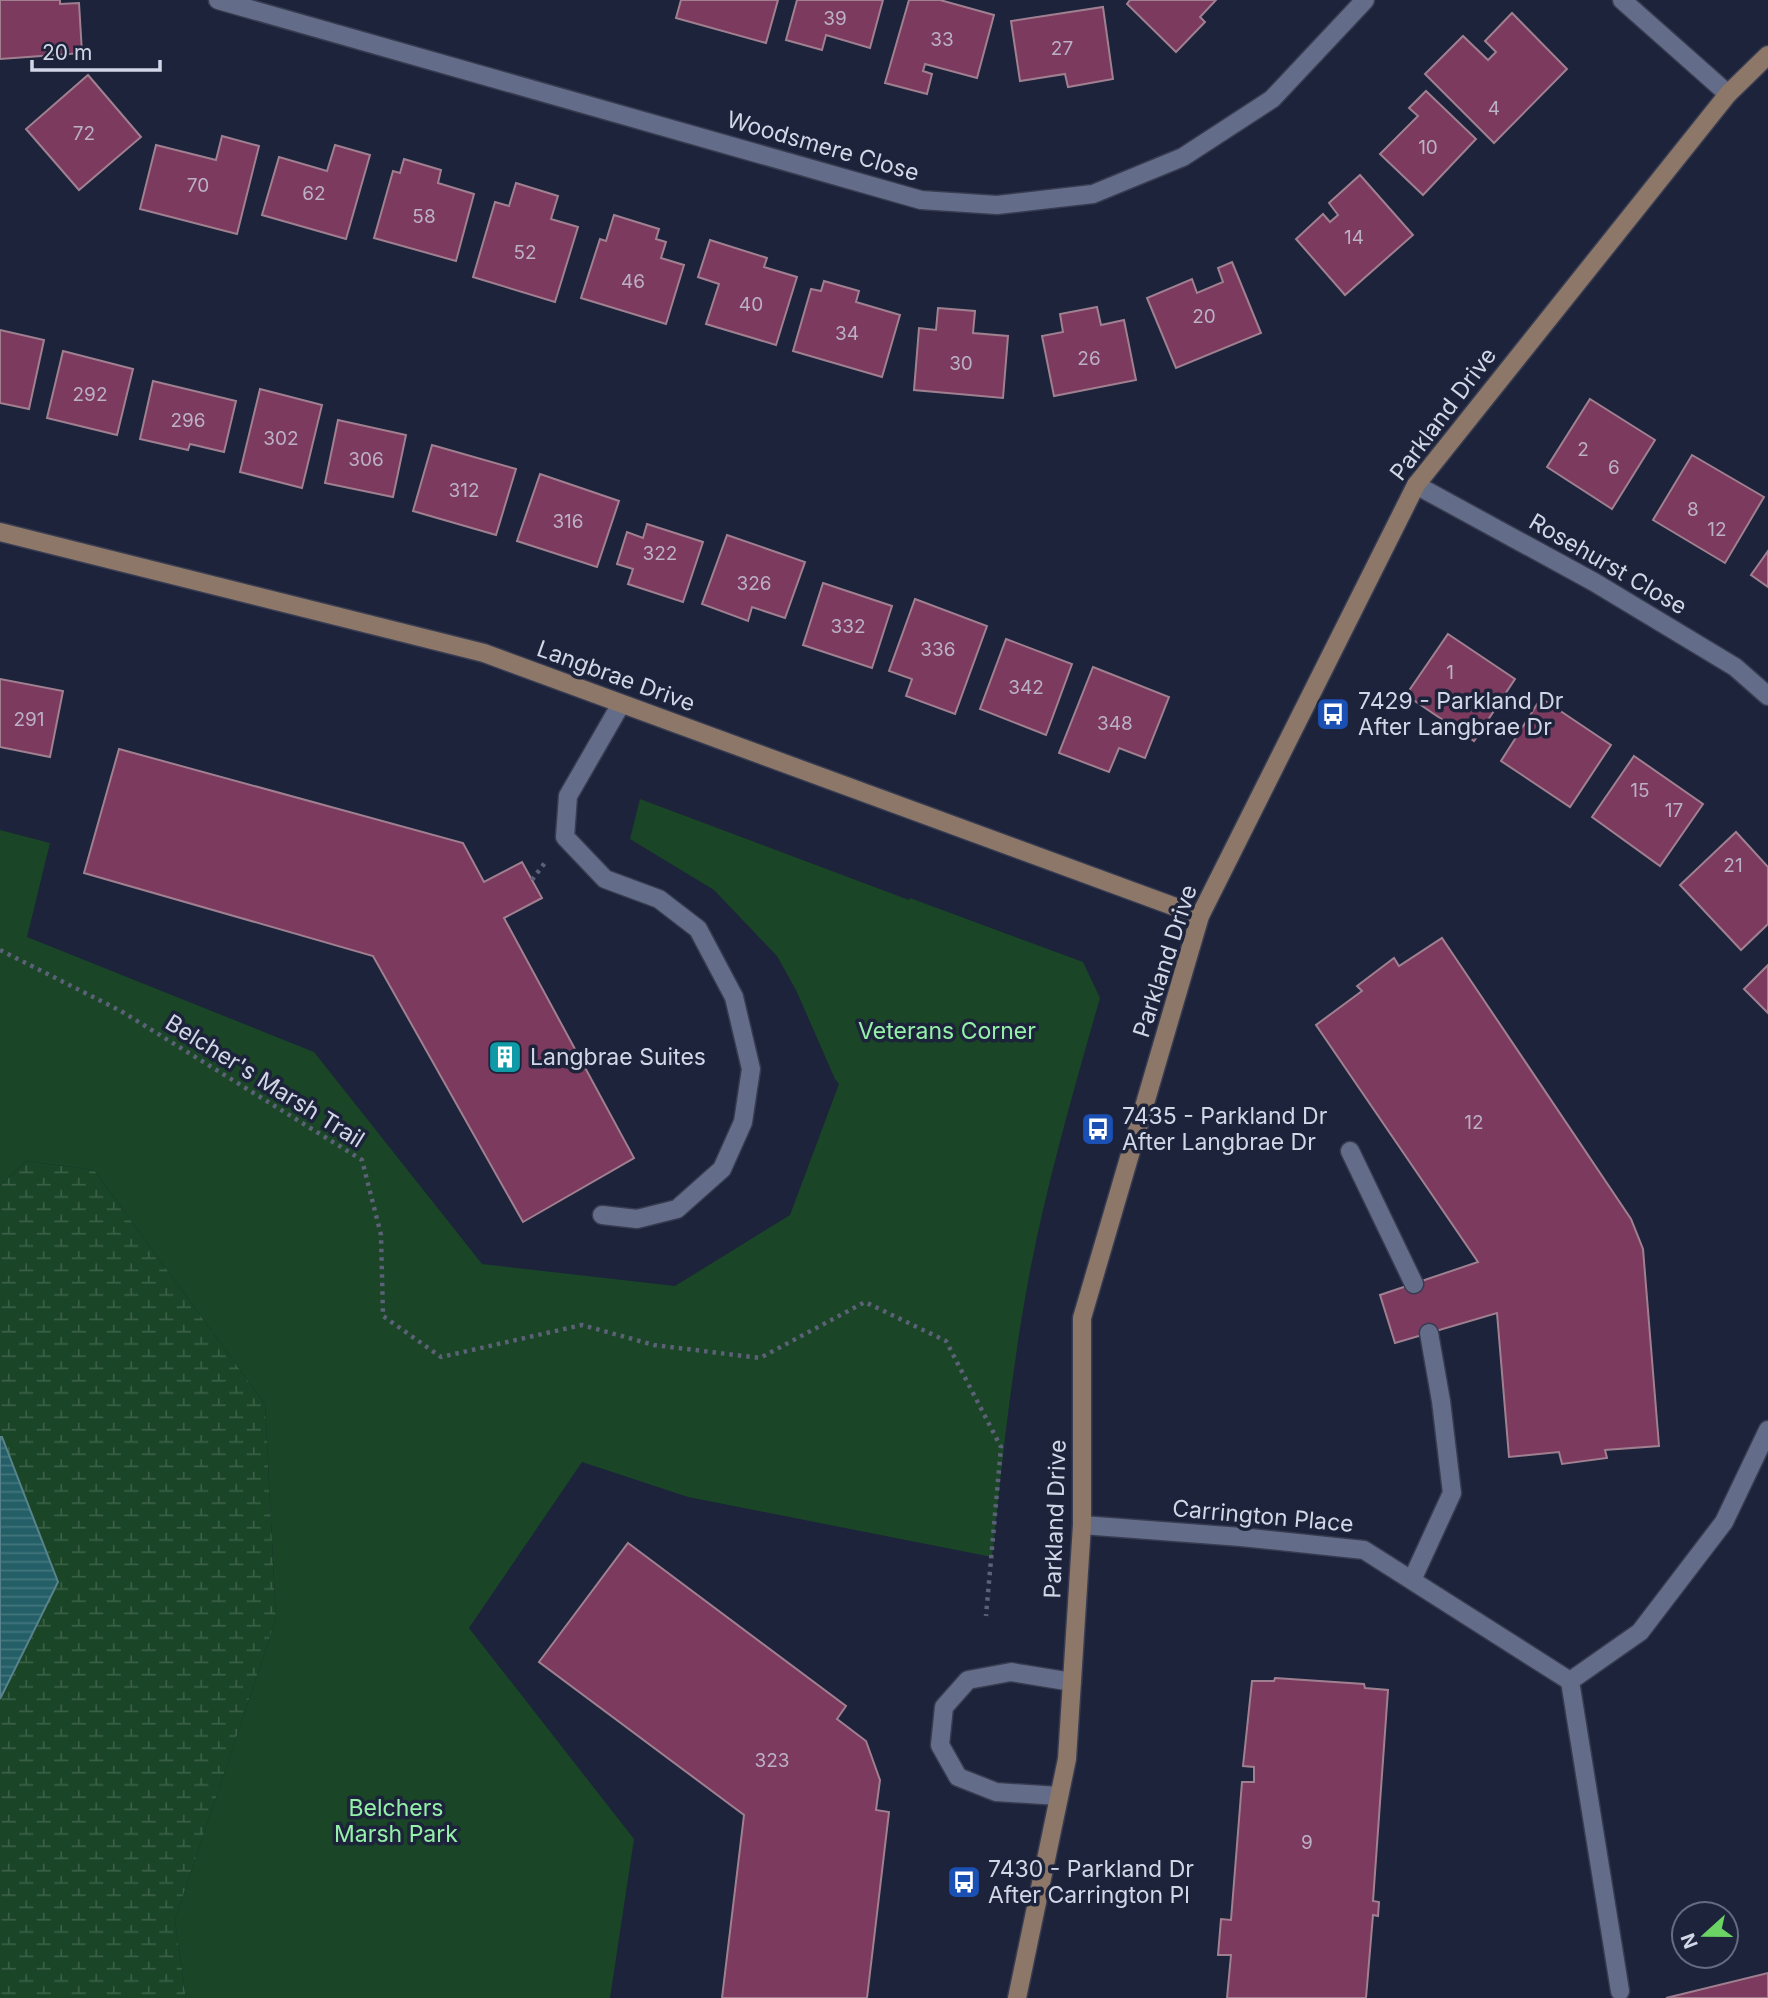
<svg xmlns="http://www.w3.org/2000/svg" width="1768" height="1998" font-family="Inter,sans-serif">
<defs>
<pattern id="wetland-marsh" width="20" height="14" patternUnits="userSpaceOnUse" patternTransform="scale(1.75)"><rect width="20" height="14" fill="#1a4526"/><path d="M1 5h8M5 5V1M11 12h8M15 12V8" fill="none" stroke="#3a5f46"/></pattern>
<pattern id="water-rules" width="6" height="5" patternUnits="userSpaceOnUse" patternTransform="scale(1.75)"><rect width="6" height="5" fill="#245f67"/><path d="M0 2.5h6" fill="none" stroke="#43757d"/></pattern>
</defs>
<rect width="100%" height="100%" fill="#1c233b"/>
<path fill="url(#wetland-marsh)" d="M 26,1161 L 94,1170 L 265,1404 L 276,1619 L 175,1920 L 186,1998 L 0,1998 L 0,1699 L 58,1582 L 2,1437 L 0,1437 L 0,1186 Z"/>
<path fill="#1a4526" d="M 640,799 L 909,900 L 910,898 L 1083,962 L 1100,998 C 1074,1089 1048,1179 1030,1271 C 1012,1366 1002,1461 992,1557 L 688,1497 L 582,1462 L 469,1628 L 634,1839 L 610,1998 L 186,1998 L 175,1920 L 276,1619 L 265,1404 L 94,1170 L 26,1161 L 0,1186 L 0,830 L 50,843 L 27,937 L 314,1052 L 482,1264 L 675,1286 L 790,1215 L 839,1084 L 835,1079 L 796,990 L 777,956 L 714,890 L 630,839 Z"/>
<path fill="url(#water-rules)" stroke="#58838d" stroke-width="2" d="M 0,1437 L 2,1437 L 58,1582 L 0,1699 Z"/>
<g fill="#7b3a5e" stroke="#a08090" stroke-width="2">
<path d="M 0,0 L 60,0 L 60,4 L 79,3 L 82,53 L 0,59 Z"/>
<path d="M 681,0 L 778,0 L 766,43 L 676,18 Z"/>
<path d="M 797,0 L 883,0 L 870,48 L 826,35 L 822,50 L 786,40 Z"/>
<path d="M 909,0 L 940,0 L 994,15 L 977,78 L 925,64 L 923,71 L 932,74 L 927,94 L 885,83 Z"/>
<path d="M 1130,0 L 1216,0 L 1200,17 L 1205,22 L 1176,52 L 1127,4 Z"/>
<path d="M 1103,7 L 1113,79 L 1068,87 L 1065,74 L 1020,81 L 1011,21 Z"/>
<path d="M 1512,13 L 1567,69 L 1494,143 L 1425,74 L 1463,36 L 1488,60 L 1496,52 L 1485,41 Z"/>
<path d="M 88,75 L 141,137 L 79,190 L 26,129 Z"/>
<path d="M 1426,91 L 1476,139 L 1423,195 L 1380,154 L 1418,116 L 1409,108 Z"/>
<path d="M 222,136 L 259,146 L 237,234 L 140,209 L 156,145 L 216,160 Z"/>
<path d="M 335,145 L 370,155 L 346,239 L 262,215 L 279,157 L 327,171 Z"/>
<path d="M 404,159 L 441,170 L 438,183 L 474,194 L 456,261 L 374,238 L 393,171 L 400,173 Z"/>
<path d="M 1360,175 L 1413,235 L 1345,295 L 1296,239 L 1323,214 L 1330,222 L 1338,215 L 1329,203 Z"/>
<path d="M 516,183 L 558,196 L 551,219 L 578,227 L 555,302 L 473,277 L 495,202 L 509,206 Z"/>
<path d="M 614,215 L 659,229 L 656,239 L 666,242 L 661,258 L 684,265 L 666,324 L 581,298 L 600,239 L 606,241 Z"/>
<path d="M 710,240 L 767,258 L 764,267 L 797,277 L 776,345 L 706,324 L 719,284 L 698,277 Z"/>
<path d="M 1232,262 L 1261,333 L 1176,368 L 1147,298 L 1192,279 L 1197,293 L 1223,282 L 1218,268 Z"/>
<path d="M 824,281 L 859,291 L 856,302 L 900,315 L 882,377 L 793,351 L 811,289 L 821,291 Z"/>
<path d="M 1097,307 L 1101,325 L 1124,320 L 1136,380 L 1054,396 L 1042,336 L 1063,332 L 1060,314 Z"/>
<path d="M 938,308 L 975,311 L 973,333 L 1008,336 L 1003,398 L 914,390 L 919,328 L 936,330 Z"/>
<path d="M 0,330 L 44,340 L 29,409 L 0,403 Z"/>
<path d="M 63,351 L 133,369 L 117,435 L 47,418 Z"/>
<path d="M 153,381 L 236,401 L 224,452 L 190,444 L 188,450 L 140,439 Z"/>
<path d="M 260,389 L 322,405 L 302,488 L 240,472 Z"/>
<path d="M 1590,399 L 1655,440 L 1612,509 L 1547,467 Z"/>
<path d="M 338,420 L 406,435 L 393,497 L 325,483 Z"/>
<path d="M 432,445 L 516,469 L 496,535 L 413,511 Z"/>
<path d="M 1692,455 L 1764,497 L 1725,563 L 1653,520 Z"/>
<path d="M 540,474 L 619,501 L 597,567 L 517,541 Z"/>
<path d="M 647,524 L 703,542 L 683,602 L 628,584 L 633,569 L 617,564 L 627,532 L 643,538 Z"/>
<path d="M 727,535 L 805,562 L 785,618 L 752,607 L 748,621 L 702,604 Z"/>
<path d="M 1768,551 L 1768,587 L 1751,575 Z"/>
<path d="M 823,583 L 892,606 L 872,668 L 803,645 Z"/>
<path d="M 915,599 L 987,626 L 955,714 L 906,696 L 912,679 L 889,671 Z"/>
<path d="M 1448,634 L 1515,679 L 1474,741 L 1406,695 Z"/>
<path d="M 1006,639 L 1072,664 L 1046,735 L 980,709 Z"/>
<path d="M 1093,667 L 1169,697 L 1145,758 L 1119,748 L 1109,772 L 1059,753 Z"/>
<path d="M 0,679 L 63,691 L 50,757 L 0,747 Z"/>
<path d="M 1541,698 L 1611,745 L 1570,807 L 1501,761 Z"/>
<path d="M 119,749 L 463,843 L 484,882 L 522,862 L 542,898 L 504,918 L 634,1158 L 523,1222 L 373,956 L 84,873 Z"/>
<path d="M 1634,756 L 1703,804 L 1660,866 L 1592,817 Z"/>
<path d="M 1736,832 L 1768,867 L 1768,924 L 1741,950 L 1680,885 Z"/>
<path d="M 1442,938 L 1631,1219 L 1643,1249 L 1659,1446 L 1605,1450 L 1607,1458 L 1562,1464 L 1559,1452 L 1509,1457 L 1497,1313 L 1395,1343 L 1380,1295 L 1478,1262 L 1316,1025 L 1362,991 L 1357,986 L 1394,958 L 1399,966 Z"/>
<path d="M 1768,965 L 1768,1013 L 1744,989 Z"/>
<path d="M 628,1543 L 846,1706 L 837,1719 L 866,1741 L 880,1780 L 876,1810 L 889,1812 L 867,1998 L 722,1998 L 744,1815 L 539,1662 Z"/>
<path d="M 1275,1678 L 1364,1684 L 1365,1688 L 1388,1690 L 1373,1901 L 1379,1902 L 1378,1916 L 1373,1915 L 1366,1998 L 1227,1998 L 1231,1955 L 1218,1955 L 1221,1919 L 1231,1920 L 1242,1782 L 1254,1782 L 1254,1767 L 1243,1766 L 1252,1681 L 1274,1681 Z"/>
<path d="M 1768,1973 L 1768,1998 L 1666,1998 Z"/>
</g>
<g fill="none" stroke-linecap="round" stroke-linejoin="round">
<g stroke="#383c51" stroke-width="21">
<g id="lane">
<path d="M 1350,1151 L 1414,1284"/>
<path d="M 602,1215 L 637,1219 L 677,1209 L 722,1169 L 743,1122 L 751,1069 L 734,997 L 698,929 L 659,899 L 605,879 L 565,837 L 568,796 L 621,704"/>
<path d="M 1412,1580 L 1452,1493 L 1441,1401 L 1429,1333"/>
<path d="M 1059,1796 L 996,1792 L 958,1777 L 940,1745 L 944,1707 L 968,1680 L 1011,1672 L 1072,1682"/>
<path d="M 1620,1991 L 1570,1681 L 1640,1632 L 1724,1522 L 1768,1430"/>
</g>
</g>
<g stroke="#383c51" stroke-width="21">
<g id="street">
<path d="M 218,0 L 921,200 L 997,205 L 1093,194 L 1183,157 L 1272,99 L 1365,0"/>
<path d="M 1622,0 L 1728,94"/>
<path d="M 1416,485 L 1594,582 L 1735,667 L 1768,696"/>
<path d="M 1082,1525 L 1241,1537 L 1364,1550 L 1570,1681"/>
</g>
</g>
<g stroke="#383c51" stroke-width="21">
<g id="secondary">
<path d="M 0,532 L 484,653 L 1200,916"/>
<path d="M 1017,1998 L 1067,1759 L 1082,1525 L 1082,1318 L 1200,916 L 1416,485 L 1728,94 L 1768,55"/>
</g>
</g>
<g stroke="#5b6176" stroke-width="4.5" stroke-dasharray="3.5 5" stroke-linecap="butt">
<path d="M 532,880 L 547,860"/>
<path d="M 0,950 L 121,1011 L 362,1160 L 381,1235 L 383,1316 L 441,1357 L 582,1325 L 654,1345 L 760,1358 L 865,1302 L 946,1341 L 1001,1447 L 986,1616"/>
</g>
<use href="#lane" stroke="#636c88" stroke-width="18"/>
<use href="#street" stroke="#636c88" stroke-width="18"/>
<use href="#secondary" stroke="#8c7768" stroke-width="18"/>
</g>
<defs>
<g id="bus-square" transform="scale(1.75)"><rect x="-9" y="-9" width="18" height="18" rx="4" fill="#1a4fb4" stroke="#1c233b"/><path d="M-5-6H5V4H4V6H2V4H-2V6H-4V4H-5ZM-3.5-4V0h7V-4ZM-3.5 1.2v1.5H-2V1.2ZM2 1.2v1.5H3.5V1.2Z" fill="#fff"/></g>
<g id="building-square" transform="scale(1.75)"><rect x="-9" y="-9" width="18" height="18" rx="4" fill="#0f9aa8" stroke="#1c233b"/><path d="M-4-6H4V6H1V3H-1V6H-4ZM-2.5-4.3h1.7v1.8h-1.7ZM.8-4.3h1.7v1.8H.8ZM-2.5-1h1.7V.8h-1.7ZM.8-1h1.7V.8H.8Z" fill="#fff"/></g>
</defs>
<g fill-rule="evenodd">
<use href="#bus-square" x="1333" y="714"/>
<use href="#building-square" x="505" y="1057"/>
<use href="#bus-square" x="1098" y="1129"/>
<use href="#bus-square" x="964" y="1882"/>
</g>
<g text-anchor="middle" stroke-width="7" stroke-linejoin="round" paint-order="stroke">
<g font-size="19" fill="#bcb0c5">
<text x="835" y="25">39</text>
<text x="942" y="46">33</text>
<text x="1062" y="55">27</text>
<text x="1494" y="115">4</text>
<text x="84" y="140">72</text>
<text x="1428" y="154">10</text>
<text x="198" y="192">70</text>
<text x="314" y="200">62</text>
<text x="424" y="223">58</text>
<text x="1354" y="244">14</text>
<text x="525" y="259">52</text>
<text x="633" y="288">46</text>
<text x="751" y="311">40</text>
<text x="1204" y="323">20</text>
<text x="847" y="340">34</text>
<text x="1089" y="365">26</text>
<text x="961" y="370">30</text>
<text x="90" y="401">292</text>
<text x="188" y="427">296</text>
<text x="281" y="445">302</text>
<text x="1583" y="456">2</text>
<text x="366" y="466">306</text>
<text x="1614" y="474">6</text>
<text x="464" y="497">312</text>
<text x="1693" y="516">8</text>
<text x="568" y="528">316</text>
<text x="1717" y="536">12</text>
<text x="660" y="560">322</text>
<text x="754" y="590">326</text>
<text x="848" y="633">332</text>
<text x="938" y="656">336</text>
<text x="1450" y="679">1</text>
<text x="1026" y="694">342</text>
<text x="29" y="726">291</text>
<text x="1115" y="730">348</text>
<text x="1640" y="797">15</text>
<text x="1674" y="817">17</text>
<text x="1733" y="872">21</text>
<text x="1474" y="1129">12</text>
<text x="772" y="1767">323</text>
<text x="1307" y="1849">9</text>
</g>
<g font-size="23" fill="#d2d7e7" stroke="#1c233b">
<text transform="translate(823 146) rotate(16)" y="8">Woodsmere Close</text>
<text transform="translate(1443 414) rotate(-53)" y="8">Parkland Drive</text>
<text transform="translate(1608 564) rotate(30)" y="8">Rosehurst Close</text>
<text transform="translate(616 676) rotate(20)" y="8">Langbrae Drive</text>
<text transform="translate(1165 961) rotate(-72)" y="8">Parkland Drive</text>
<text transform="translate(265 1081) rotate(32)" y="8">Belcher's Marsh Trail</text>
<text transform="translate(1263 1516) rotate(5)" y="8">Carrington Place</text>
<text transform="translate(1055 1519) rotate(-88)" y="8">Parkland Drive</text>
</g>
<g font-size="23" fill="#d2d7e7" stroke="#1c233b" text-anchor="start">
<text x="1358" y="709">7429 - Parkland Dr<tspan x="1358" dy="26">After Langbrae Dr</tspan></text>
<text x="530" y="1065">Langbrae Suites</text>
<text x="1122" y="1124">7435 - Parkland Dr<tspan x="1122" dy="26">After Langbrae Dr</tspan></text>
<text x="988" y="1877">7430 - Parkland Dr<tspan x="988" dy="26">After Carrington Pl</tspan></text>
</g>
<g font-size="23" fill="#95f0a9" stroke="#1c233b">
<text x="947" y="1039">Veterans Corner</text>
<text x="396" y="1816">Belchers<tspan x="396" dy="26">Marsh Park</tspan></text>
</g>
</g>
<g transform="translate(1705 1935) rotate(249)"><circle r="33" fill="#1c233b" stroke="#656b80" stroke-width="2"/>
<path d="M0-5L12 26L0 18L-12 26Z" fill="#6ad364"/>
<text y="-10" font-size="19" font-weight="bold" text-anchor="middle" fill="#d2d7e7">N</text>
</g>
<path d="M32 60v10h128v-10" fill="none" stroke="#d2d7e7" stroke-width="3.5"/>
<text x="42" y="60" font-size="21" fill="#d2d7e7" stroke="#1c233b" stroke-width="5" paint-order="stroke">20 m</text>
</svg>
